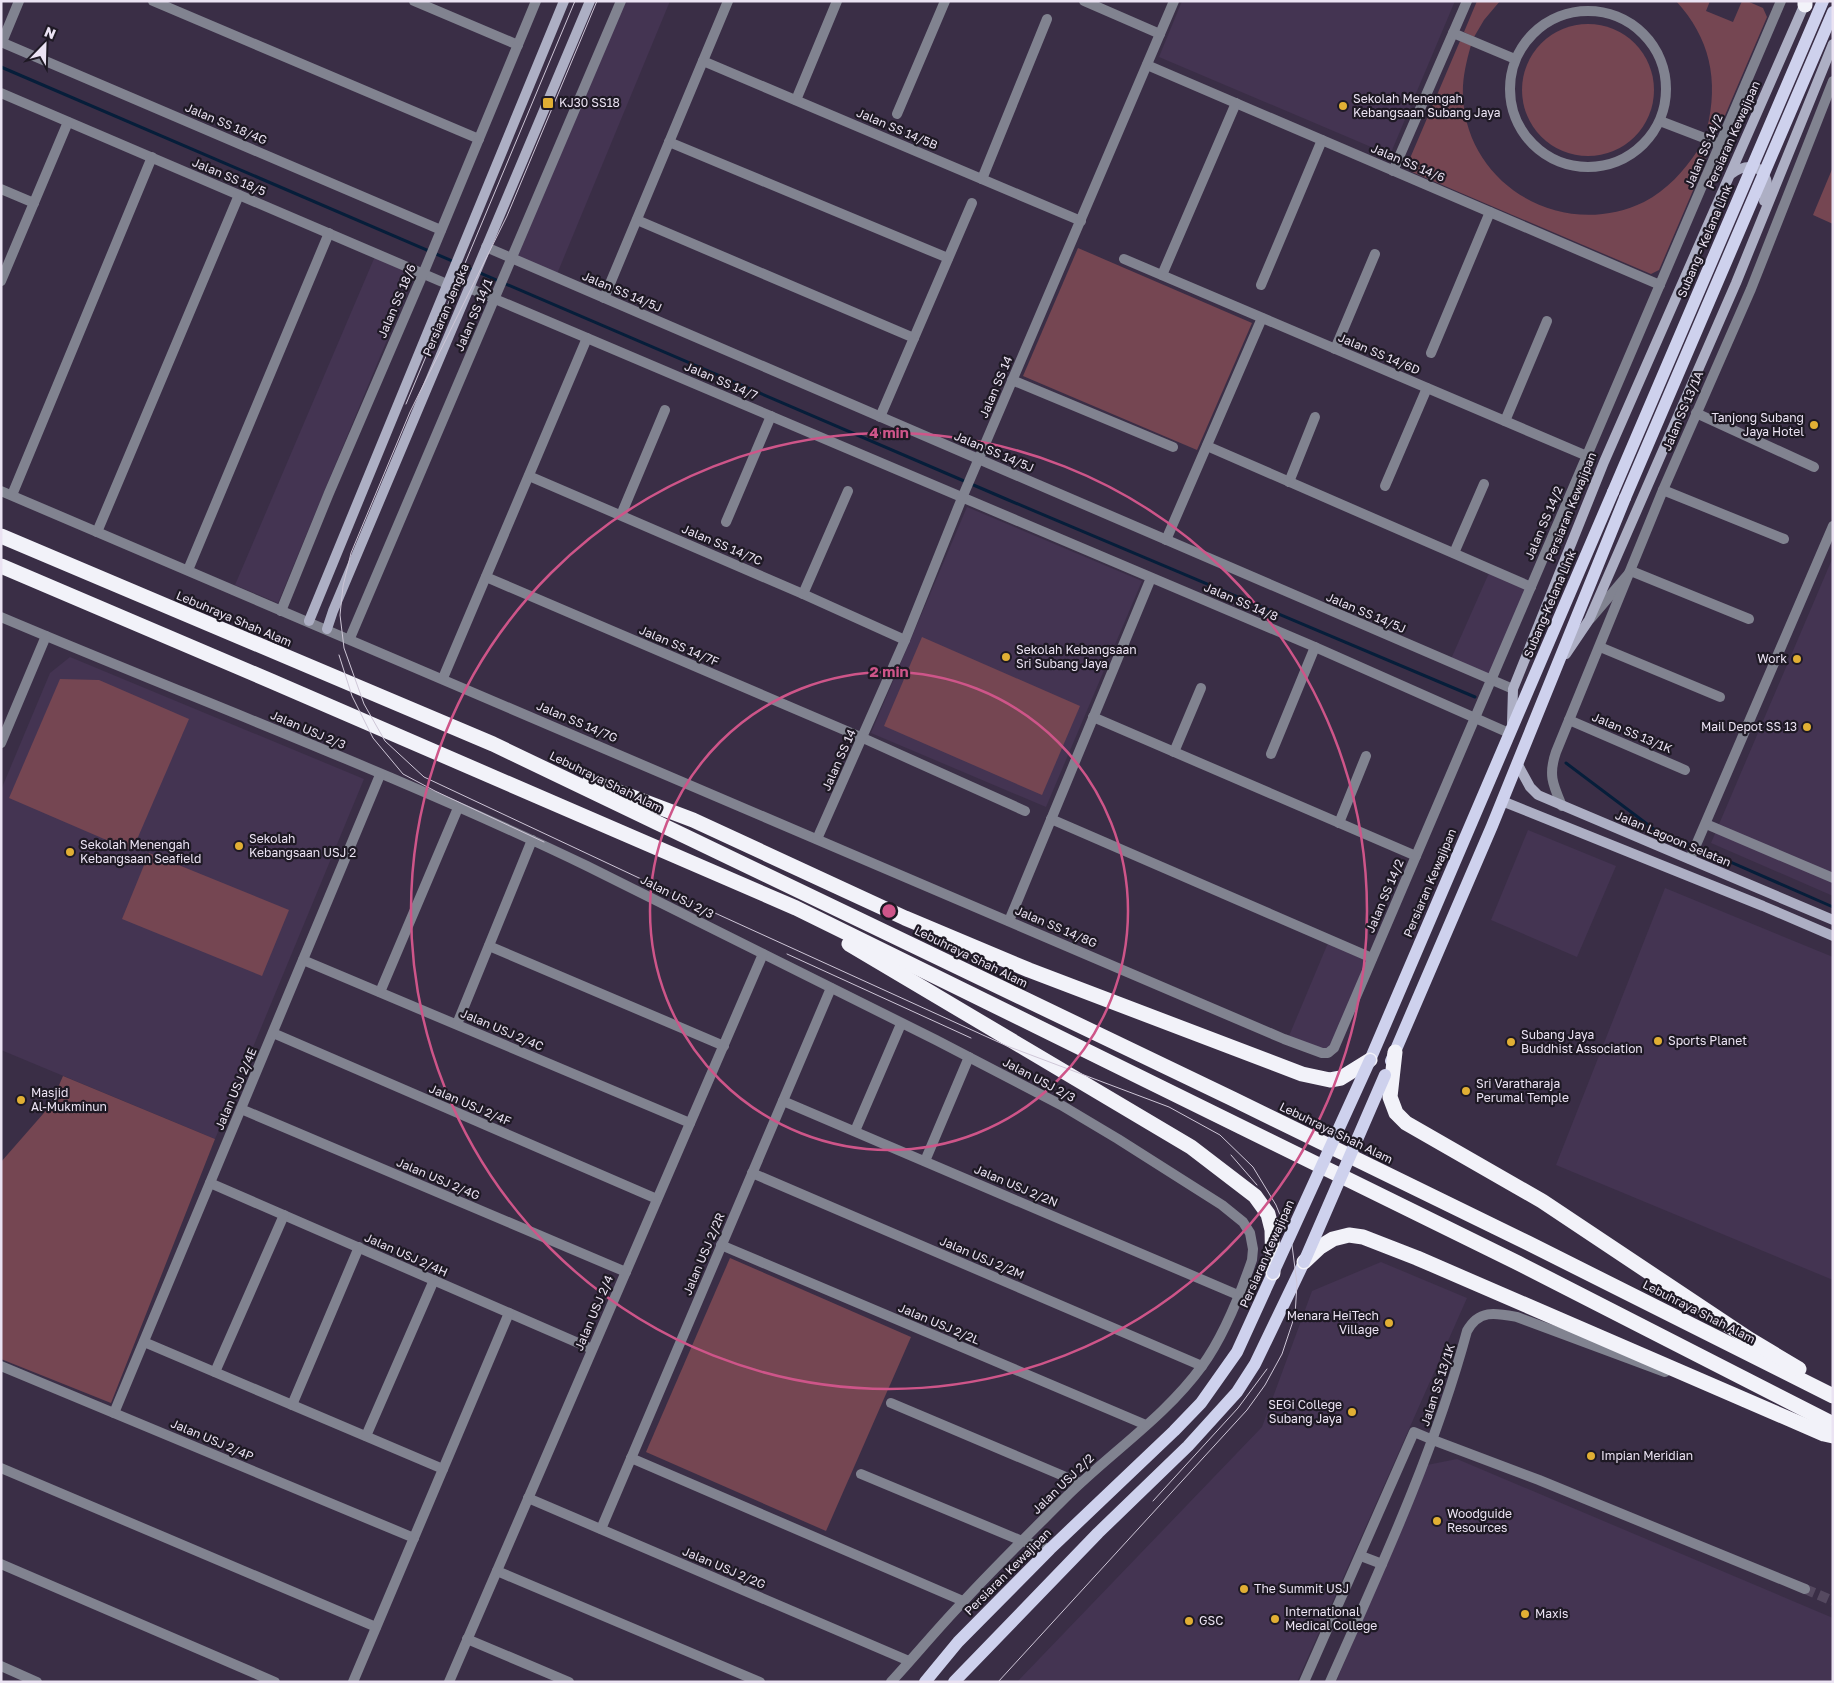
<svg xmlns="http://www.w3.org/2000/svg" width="1834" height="1683" font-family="'Golos Text',sans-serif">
<rect width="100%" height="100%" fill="#3a2e46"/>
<g fill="#443452">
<path d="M 623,1 L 670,1 L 557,274 L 515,256 Z"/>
<path d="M 1182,1 L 1455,1 L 1390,155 L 1159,57 Z"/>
<path d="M 376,254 L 416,270 L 278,603 L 235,585 Z"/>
<path d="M 967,507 L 1142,581 L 1046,807 L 871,733 Z"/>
<path d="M 1833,557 L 1833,896 L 1711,843 Z"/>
<path d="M 1489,573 L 1526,588 L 1488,676 L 1451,659 Z"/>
<path d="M 70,657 L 364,779 L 215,1139 L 1,1050 L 1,790 L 50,673 Z"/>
<path d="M 1528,830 L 1616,866 L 1577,957 L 1491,920 Z"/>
<path d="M 1665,888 L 1833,957 L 1833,1280 L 1556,1165 Z"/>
<path d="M 1328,943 L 1368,960 L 1332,1043 L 1327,1048 L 1323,1049 L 1289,1036 Z"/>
<path d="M 1381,1262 L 1467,1298 L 1297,1682 L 1017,1682 L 1262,1427 L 1312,1291 Z"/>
<path d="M 1457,1459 L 1833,1618 L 1833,1682 L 1336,1682 L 1427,1465 Z"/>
</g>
<g fill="#754652">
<path d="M 1477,1 L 1500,1 L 1484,20 L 1474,37 L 1464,32 Z"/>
<path d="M 1676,1 L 1710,1 L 1706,11 L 1733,22 L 1742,1 L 1747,1 L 1763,8 L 1767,17 L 1720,127 L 1711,130 L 1707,129 C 1719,80 1710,38 1676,1 Z"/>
<circle cx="1588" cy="90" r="66"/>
<path d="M 1460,41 L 1471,45 C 1466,63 1462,79 1463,98 C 1468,187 1564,241 1644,202 C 1667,190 1684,171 1698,150 L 1703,151 L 1706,160 L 1659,270 L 1651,274 L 1412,172 L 1408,163 Z"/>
<path d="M 1833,167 L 1833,224 L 1813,215 Z"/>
<path d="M 1078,248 L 1252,323 L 1197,450 L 1023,376 Z"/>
<path d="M 922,637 L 1080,706 L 1042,795 L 884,726 Z"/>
<path d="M 60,679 L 99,680 L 189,719 L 132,851 L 9,798 Z"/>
<path d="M 149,853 L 289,910 L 262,976 L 122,919 Z"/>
<path d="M 63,1076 L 215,1139 L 111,1403 L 1,1359 L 1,1162 L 50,1106 Z"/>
<path d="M 730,1258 L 911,1337 L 826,1531 L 646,1452 Z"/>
</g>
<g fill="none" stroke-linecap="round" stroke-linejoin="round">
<g stroke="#061e3a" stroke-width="3">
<path d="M 1,67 L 1006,499 L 1475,697"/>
<path d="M 1566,763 L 1659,833 L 1688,844"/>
<path d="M 1703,850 L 1833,907"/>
</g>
<path stroke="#554960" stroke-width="10" stroke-dasharray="10 5" stroke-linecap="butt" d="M 1805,1589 L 1833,1601"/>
<g stroke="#818390" stroke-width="10">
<path d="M 153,1 L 479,139"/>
<path d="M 414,1 L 518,45"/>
<path d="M 1084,1 L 1160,34"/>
<circle cx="1588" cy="89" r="78"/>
<path d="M 1453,33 L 1515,59"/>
<path d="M 1,42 L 441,230"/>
<path d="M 2,42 L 19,1"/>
<path d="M 703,61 L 1081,221"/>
<path d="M 1147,65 L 1660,285"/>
<path d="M 1,93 L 447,284"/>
<path d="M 796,100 L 837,1"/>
<path d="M 897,114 L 945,1"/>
<path d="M 1660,121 L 1720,144"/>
<path d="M 669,142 L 948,258"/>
<path d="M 1393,171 L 1467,1"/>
<path d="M 982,179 L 1047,19"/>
<path d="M 1,189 L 34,203"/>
<path d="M 637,220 L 914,338"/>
<path d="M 486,247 L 1513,689"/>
<path d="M 1124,259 L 1587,456"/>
<path d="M 1162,275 L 1236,103"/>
<path d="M 1,281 L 68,122"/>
<path d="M 1261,285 L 1322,140"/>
<path d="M 469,288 L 1315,647 L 1509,733"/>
<path d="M 604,298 L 728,1"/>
<path d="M 1335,349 L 1375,254"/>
<path d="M 1431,353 L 1490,212"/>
<path d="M 1012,380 L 1173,447"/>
<path d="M 1696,413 L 1814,467"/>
<path d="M 880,417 L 972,203"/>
<path d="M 1505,421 L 1547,321"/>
<path d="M 1207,446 L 1531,587"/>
<path d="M 529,476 L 803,594 L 905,640"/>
<path d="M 1289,482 L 1315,417"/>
<path d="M 1385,486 L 1427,388"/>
<path d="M 1663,490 L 1784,539"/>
<path d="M 1,491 L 1284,1039 L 1322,1053 L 1328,1053 L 1334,1048 L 1781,1"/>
<path d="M 12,495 L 152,157"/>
<path d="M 621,515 L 665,410"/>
<path d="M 726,522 L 771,416"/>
<path d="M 97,532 L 239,195"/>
<path d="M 1166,540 L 1262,318"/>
<path d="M 1454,553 L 1484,484"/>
<path d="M 188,570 L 329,233"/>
<path d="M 486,577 L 863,738 L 1025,811"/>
<path d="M 803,594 L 848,491"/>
<path d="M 281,611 L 329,493 L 423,274 L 536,1"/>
<path d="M 1,617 C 197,700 396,774 587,866 L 936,1040 L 1061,1105 L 1118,1139 L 1222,1205 L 1243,1222 L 1250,1233 L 1253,1249 L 1252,1260 C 1240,1295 1224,1336 1202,1366 C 1165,1417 1110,1453 1065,1498 C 1031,1532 995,1567 962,1603 C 937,1629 915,1656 891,1682"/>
<path d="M 1591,618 L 1631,571 L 1749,619"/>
<path d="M 350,638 L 621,1"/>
<path d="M 1600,647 L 1720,697"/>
<path d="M 443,678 L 587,338"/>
<path d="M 1093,717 L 1416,856"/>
<path d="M 1569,720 L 1685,770"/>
<path d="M 1,743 L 46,636"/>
<path d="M 1174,752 L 1201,688"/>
<path d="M 1271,754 L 1315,647"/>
<path d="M 1562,806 C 1553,785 1548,775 1556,752 L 1663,490 L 1751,289 L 1833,81"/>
<path d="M 1051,819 L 1372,958"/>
<path d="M 1339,823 L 1366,756"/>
<path d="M 1706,824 L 1833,878"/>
<path d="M 817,839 L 905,640 L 962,498 L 1174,1"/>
<path d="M 1690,859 L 1833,526"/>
<path d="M 1009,921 L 1151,578"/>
<path d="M 489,946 L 724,1046"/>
<path d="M 303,960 L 690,1123"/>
<path d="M 380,992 L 458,808"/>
<path d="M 457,1024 L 532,840"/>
<path d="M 273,1033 L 657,1199"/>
<path d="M 783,1101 L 1238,1295"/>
<path d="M 241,1109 L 626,1272"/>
<path d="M 855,1131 L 901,1024"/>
<path d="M 925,1161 L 969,1057"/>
<path d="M 752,1173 L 1202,1366"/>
<path d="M 210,1183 L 592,1349"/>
<path d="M 721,1245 L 1146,1425"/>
<path d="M 144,1342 L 443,1469"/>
<path d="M 1,1366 L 414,1538"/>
<path d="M 215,1372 L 284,1215"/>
<path d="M 891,1403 L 1080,1483"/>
<path d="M 292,1405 L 359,1247"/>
<path d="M 114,1413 L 380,775"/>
<path d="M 366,1436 L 434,1280"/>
<path d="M 1433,1440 L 1539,1480 L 1805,1589"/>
<path d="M 631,1458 L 963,1601"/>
<path d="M 1,1468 L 376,1627"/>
<path d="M 861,1474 L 1022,1541 L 1050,1549"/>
<path d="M 528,1498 L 909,1661"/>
<path d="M 601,1529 L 831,988"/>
<path d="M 1,1564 L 275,1682"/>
<path d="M 497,1571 L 760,1682"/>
<path d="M 467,1639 L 569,1682"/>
<path d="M 1,1666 L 37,1682"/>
<path d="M 353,1682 L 509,1313"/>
<path d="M 449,1682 L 763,954"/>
</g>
<g stroke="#818390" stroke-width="10">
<path d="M 1361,1556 L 1382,1564"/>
<path d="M 1304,1682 L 1414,1432 L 1433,1440"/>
<path d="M 1330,1682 C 1381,1567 1434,1453 1467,1331 C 1479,1309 1496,1313 1517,1317 L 1665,1372"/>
</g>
<g stroke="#adafc4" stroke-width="10">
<path d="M 1731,174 C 1742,166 1758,162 1765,177 C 1769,184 1766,194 1764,201"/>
<path d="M 309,621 L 564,1"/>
<path d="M 327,629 L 333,611 L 590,1"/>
<path d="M 1566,654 L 1589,620 L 1736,283 L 1833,44"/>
<path d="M 1512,723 L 1513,689 L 1604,462 L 1806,1"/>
<path d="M 1517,763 L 1530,787 L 1538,795 L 1833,920"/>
<path d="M 1502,801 L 1763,906 L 1833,936"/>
</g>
<g stroke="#ced1ed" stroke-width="12">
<path d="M 1370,1060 L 1613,492"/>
<path d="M 1391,1061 L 1492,826 L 1625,498"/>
<path d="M 925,1682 L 958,1642 L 1050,1549 L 1174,1431 L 1201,1403 L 1237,1352 L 1273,1273"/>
<path d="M 954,1682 L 1098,1533 L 1188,1446 L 1237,1392 L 1255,1364 L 1304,1262"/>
</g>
<g stroke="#f2f2f9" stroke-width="15">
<path d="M 1805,5 L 1805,1"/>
<path d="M 1,536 L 493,744 L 1233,1099 L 1528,1243 L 1833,1396"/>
<path d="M 1,566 L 271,681 L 796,908 L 1518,1263 L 1833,1424"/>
<path d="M 590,781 L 693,820 L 905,918 L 1029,970 L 1302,1074 L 1330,1080 L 1341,1078 L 1370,1060"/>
<path d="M 849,944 L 1191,1147 L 1255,1196 L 1268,1214 L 1272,1230 L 1273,1273"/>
<path d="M 1395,1052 L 1390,1097 L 1396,1113 L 1406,1123 L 1542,1201 L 1749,1339 L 1799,1369"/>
<path d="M 1304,1262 L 1320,1247 L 1333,1239 L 1349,1235 L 1363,1237 L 1417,1258 L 1824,1434 L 1833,1436"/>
</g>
<g stroke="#cec6d7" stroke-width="1">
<path d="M 597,1 L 507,216 L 410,412 L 351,553 L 343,586 L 340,615 L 344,648 L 364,704 L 385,741 L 424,777 L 671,893 L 1007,1046 L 1169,1107 L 1220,1135 L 1253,1167 L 1276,1205 L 1292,1245 L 1297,1284 L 1295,1315 L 1282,1354 L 1265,1385 L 1247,1410 L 998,1682"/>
<path d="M 406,404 L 575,1"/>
<path d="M 339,655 L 352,696 L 373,738 L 403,774 L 435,791 L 544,842"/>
<path d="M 787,954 L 971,1038"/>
<path d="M 1231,1155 L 1257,1185"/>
<path d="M 1153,1501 L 1238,1408 L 1267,1369"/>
</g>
<g stroke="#ced1ed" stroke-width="12">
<path d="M 1613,492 L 1823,1"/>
<path d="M 1625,498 L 1833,12"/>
<path d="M 1304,1262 L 1385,1075"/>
<path d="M 1273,1273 L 1370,1060"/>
</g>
</g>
<g fill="none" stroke="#ce5589" stroke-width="2.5">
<circle cx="889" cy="911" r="239"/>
<circle cx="889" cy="911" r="478"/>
</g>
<g fill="#e1af34" stroke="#1e1924" stroke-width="2">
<rect x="542" y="97" width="12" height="12" rx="2.5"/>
<circle cx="1343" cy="106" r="5"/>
<circle cx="1814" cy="425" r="5"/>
<circle cx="1006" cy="657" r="5"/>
<circle cx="1797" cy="659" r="5"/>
<circle cx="1807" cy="727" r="5"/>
<circle cx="239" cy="846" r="5"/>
<circle cx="70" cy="852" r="5"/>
<circle cx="1658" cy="1041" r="5"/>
<circle cx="1511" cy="1042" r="5"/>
<circle cx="1466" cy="1091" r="5"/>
<circle cx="21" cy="1100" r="5"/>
<circle cx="1389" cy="1323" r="5"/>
<circle cx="1352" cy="1412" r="5"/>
<circle cx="1591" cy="1456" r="5"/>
<circle cx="1437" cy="1521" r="5"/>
<circle cx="1244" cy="1589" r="5"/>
<circle cx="1525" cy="1614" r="5"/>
<circle cx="1275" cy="1619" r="5"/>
<circle cx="1189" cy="1621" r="5"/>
</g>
<g text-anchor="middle" stroke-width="4.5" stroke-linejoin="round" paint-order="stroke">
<g font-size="12" fill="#ebe3f3" stroke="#1e1924" text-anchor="start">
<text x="1353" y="103">Sekolah Menengah<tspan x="1353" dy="14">Kebangsaan Subang Jaya</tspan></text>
<text x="559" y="107">KJ30 SS18</text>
<text x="1804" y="422" text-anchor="end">Tanjong Subang<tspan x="1804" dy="14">Jaya Hotel</tspan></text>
<text x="1016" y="654">Sekolah Kebangsaan<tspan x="1016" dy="14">Sri Subang Jaya</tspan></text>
<text x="1787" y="663" text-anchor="end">Work</text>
<text x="1797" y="731" text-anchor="end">Mail Depot SS 13</text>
<text x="249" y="843">Sekolah<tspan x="249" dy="14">Kebangsaan USJ 2</tspan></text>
<text x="80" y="849">Sekolah Menengah<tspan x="80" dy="14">Kebangsaan Seafield</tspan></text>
<text x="1521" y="1039">Subang Jaya<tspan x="1521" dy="14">Buddhist Association</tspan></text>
<text x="1668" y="1045">Sports Planet</text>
<text x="1476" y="1088">Sri Varatharaja<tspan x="1476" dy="14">Perumal Temple</tspan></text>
<text x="31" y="1097">Masjid<tspan x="31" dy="14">Al-Mukminun</tspan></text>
<text x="1379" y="1320" text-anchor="end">Menara HeiTech<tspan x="1379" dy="14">Village</tspan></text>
<text x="1342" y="1409" text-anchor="end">SEGi College<tspan x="1342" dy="14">Subang Jaya</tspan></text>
<text x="1601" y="1460">Impian Meridian</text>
<text x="1447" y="1518">Woodguide<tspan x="1447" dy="14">Resources</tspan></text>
<text x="1254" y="1593">The Summit USJ</text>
<text x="1285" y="1616">International<tspan x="1285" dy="14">Medical College</tspan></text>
<text x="1535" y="1618">Maxis</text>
<text x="1199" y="1625">GSC</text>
</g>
<g font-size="12" fill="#ebe3f3" stroke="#1e1924">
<text transform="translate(226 124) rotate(23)" y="4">Jalan SS 18/4G</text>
<text transform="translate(897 129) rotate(23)" y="4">Jalan SS 14/5B</text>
<text transform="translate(1733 135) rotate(-66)" y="4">Persiaran Kewajipan</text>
<text transform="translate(1704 151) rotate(-67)" y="4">Jalan SS 14/2</text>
<text transform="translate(1408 163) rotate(23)" y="4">Jalan SS 14/6</text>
<text transform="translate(229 177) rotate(23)" y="4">Jalan SS 18/5</text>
<text transform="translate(1705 241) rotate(-67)" y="4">Subang - Kelana Link</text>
<text transform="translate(622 292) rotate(23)" y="4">Jalan SS 14/5J</text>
<text transform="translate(397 301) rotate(-67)" y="4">Jalan SS 18/6</text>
<text transform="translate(446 310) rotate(-67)" y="4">Persiaran Jengka</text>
<text transform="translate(474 315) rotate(-67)" y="4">Jalan SS 14/1</text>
<text transform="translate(1379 354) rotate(23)" y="4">Jalan SS 14/6D</text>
<text transform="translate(721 381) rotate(23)" y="4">Jalan SS 14/7</text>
<text transform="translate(996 387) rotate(-67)" y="4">Jalan SS 14</text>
<text transform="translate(1683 411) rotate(-67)" y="4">Jalan SS 13/1A</text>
<text transform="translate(994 452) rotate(23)" y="4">Jalan SS 14/5J</text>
<text transform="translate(1571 507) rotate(-68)" y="4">Persiaran Kewajipan</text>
<text transform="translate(1544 523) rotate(-67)" y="4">Jalan SS 14/2</text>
<text transform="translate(722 545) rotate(23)" y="4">Jalan SS 14/7C</text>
<text transform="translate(1241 602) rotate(23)" y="4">Jalan SS 14/8</text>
<text transform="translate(1550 604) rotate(-67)" y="4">Subang-Kelana Link</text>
<text transform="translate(1366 613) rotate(23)" y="4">Jalan SS 14/5J</text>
<text transform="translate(234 619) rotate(23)" y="4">Lebuhraya Shah Alam</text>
<text transform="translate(679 646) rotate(23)" y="4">Jalan SS 14/7F</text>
<text transform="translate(577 722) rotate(23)" y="4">Jalan SS 14/7G</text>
<text transform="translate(308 730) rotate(23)" y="4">Jalan USJ 2/3</text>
<text transform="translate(1632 733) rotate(23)" y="4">Jalan SS 13/1K</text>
<text transform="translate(839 760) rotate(-66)" y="4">Jalan SS 14</text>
<text transform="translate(606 782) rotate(26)" y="4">Lebuhraya Shah Alam</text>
<text transform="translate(1673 839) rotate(23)" y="4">Jalan Lagoon Selatan</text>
<text transform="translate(1430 883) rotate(-67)" y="4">Persiaran Kewajipan</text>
<text transform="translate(1385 896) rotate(-67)" y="4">Jalan SS 14/2</text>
<text transform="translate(677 897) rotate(27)" y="4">Jalan USJ 2/3</text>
<text transform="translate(1056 927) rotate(23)" y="4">Jalan SS 14/8G</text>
<text transform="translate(971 957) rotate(26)" y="4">Lebuhraya Shah Alam</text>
<text transform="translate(502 1030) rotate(23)" y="4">Jalan USJ 2/4C</text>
<text transform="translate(1039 1080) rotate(28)" y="4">Jalan USJ 2/3</text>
<text transform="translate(236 1089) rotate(-67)" y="4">Jalan USJ 2/4E</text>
<text transform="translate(470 1105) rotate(23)" y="4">Jalan USJ 2/4F</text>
<text transform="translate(1336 1133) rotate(26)" y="4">Lebuhraya Shah Alam</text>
<text transform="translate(438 1179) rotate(23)" y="4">Jalan USJ 2/4G</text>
<text transform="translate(1016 1186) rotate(23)" y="4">Jalan USJ 2/2N</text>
<text transform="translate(704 1254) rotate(-67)" y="4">Jalan USJ 2/2R</text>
<text transform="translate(1267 1254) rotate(-66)" y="4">Persiaran Kewajipan</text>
<text transform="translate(406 1255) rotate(24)" y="4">Jalan USJ 2/4H</text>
<text transform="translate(982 1258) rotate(23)" y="4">Jalan USJ 2/2M</text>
<text transform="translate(1699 1312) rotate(27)" y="4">Lebuhraya Shah Alam</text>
<text transform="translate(594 1313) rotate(-67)" y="4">Jalan USJ 2/4</text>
<text transform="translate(939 1324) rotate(23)" y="4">Jalan USJ 2/2L</text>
<text transform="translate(1438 1385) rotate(-72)" y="4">Jalan SS 13/1K</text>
<text transform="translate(212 1440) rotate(23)" y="4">Jalan USJ 2/4P</text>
<text transform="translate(1063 1484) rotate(-44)" y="4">Jalan USJ 2/2</text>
<text transform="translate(724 1568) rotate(23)" y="4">Jalan USJ 2/2G</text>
<text transform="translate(1008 1572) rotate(-45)" y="4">Persiaran Kewajipan</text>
</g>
</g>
<circle cx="889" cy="911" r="8" fill="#ce5589" stroke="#1e1924" stroke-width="2.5"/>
<g font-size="15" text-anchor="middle" font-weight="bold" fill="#ce5589" stroke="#1e1924" stroke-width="4.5" stroke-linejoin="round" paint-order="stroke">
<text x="889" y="438">4 min</text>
<text x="889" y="677">2 min</text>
</g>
<rect width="1834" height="1683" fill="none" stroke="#ebe3f3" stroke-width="5"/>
<g transform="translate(45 45) rotate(23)" stroke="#1e1924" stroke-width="4" paint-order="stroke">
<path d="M0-4L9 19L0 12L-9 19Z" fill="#ebe3f3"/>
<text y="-8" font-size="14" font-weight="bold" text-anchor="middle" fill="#ebe3f3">N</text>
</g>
</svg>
